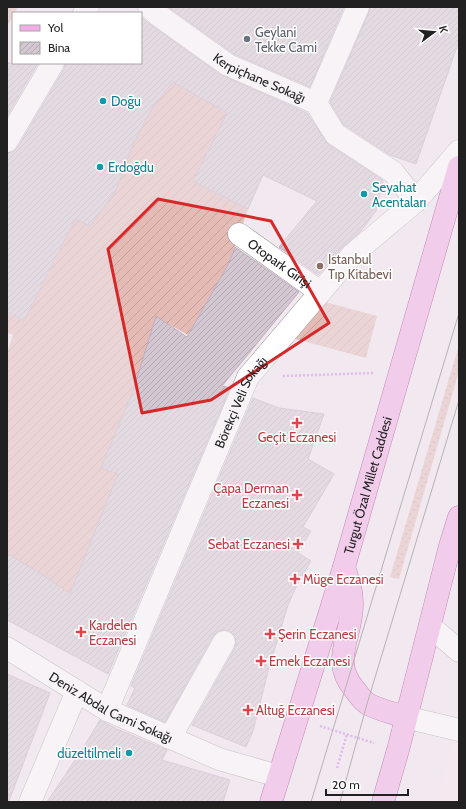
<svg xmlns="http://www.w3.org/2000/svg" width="466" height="809" font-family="Cabin,sans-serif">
<defs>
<pattern id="grass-dots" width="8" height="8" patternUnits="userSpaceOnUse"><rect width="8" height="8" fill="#e5bbb5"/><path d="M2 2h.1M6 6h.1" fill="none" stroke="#c4a09b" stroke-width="1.8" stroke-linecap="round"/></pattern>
<pattern id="garden-furrows" width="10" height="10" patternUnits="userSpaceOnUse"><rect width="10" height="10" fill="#e5bbb5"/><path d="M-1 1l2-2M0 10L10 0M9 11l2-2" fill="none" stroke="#c4a09b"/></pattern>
<pattern id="building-hatch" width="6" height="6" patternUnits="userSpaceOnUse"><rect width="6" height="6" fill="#d3c7d2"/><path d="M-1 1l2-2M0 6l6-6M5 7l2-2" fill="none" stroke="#b5abb4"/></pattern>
</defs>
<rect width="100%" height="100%" fill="#f1e9ef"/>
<path fill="#fce6ef" d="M 459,723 L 459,802 L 436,802 L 451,751 Z"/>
<path fill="url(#grass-dots)" d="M 459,345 L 459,371 L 399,579 L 390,577 Z"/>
<g fill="url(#garden-furrows)">
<path d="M 7,7 L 18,7 L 15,13 L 13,13 L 13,16 L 7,27 Z"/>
<path d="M 174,81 L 227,113 L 193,181 L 248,209 L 229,263 L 188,335 L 156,317 L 133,391 L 101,468 L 118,474 L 70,594 L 7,553 L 7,353 L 13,335 L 7,333 L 7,313 L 24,321 L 62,246 L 60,213 L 90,225 L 115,192 L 134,142 L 153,107 Z"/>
<path d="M 325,302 L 377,316 L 366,358 L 292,338 Z"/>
</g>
<g fill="url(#building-hatch)" stroke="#c1adc0">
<path d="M 168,7 L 344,7 L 310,87 L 234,54 Z"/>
<path d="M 370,7 L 459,7 L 459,41 L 416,164 L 390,155 L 344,125 L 330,102 L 369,12 Z"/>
<path d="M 141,17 L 151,25 L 221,75 L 307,113 L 328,144 L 383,180 L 376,211 L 360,232 L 343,247 L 318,275 L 279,247 L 317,201 L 263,175 L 248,209 L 193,181 L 227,113 L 173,82 L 153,107 L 134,142 L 115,192 L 90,226 L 75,219 L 24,321 L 7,312 L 7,153 L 13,152 L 18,147 L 64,69 L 65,63 L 141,63 Z"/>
<path d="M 7,63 L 38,63 L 7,116 Z"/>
<path d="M 235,247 L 299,292 L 222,386 L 230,388 L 108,674 L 7,620 L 7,553 L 43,575 L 70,594 L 118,474 L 101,468 L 133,391 L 156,316 L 187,337 L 229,263 Z"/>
<path d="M 253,398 L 279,408 L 324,414 L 308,459 L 334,474 L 303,527 L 311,531 L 298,553 L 311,561 L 298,583 L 288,605 L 269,668 L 253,731 L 246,747 L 192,725 L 235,648 L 236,642 L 235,636 L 230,631 L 224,630 L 218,631 L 213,636 L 165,722 L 127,705 L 135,688 L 131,686 Z"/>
<path d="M 7,674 L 50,693 L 9,801 L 7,800 Z"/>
<path d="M 100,720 L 117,729 L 167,750 L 162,760 L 230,780 L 223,802 L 47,802 L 83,748 Z"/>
</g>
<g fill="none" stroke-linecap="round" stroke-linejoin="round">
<g stroke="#989898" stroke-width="23">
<g id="minor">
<path id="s1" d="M 149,7 L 158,15 L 228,65 L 316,103 L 335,134 L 393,172 L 416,201"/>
<path d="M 84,13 L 88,7"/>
<path d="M 316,103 L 358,7"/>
<path d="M 7,141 L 53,63"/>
<path id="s2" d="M 239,234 L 320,292"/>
<path d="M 430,626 L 459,651"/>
<path id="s3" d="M 7,648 L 107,710 L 219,759 L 278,776"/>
<path id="s4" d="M 107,710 L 248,377 L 352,255 L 416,201 L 459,151"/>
<path d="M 405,717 L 459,730"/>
<path d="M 170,738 L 224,642"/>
<path d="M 30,802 L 77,691"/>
</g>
</g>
<g stroke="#8f106c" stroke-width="23">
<g id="major">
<path d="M 344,567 C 348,579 352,590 352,603 C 353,636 329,660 355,690 C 359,695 363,701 368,704 C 379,710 393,713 405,717"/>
<path id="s5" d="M 271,802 L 344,567 L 459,167"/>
<path d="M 383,802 L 398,750 L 450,546 L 459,517"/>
</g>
</g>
<g stroke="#cd7fec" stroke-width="2.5" stroke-dasharray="2 2" stroke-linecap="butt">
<path d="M 283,376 L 374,373"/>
<path d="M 320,726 L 374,743"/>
<path d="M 337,768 L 347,734"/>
</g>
<use href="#minor" stroke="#fff" stroke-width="22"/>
<use href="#major" stroke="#f3ace6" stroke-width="22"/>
<g stroke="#6f6f6f" stroke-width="1">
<path d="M 311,802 L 459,313"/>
<path d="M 340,802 L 367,704 L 459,400"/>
</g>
</g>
<path d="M0 0H466V809H0ZM 158,199 L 271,221 L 329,323 L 211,400 L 142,413 L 108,249 Z" fill="#f1e9ef" fill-opacity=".55" fill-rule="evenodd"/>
<path fill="none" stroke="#d62828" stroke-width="3" stroke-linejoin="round" d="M 158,199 L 271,221 L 329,323 L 211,400 L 142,413 L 108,249 Z"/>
<circle fill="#6b7280" stroke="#fff" stroke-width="1.5" cx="247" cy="39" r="4"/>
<g fill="#0f9aa8" stroke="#fff" stroke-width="1.5">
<circle cx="103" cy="101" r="4"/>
<circle cx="100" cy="167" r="4"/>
<circle cx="364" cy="194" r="4"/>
<circle cx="129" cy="753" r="4"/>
</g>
<circle fill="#8d6e63" stroke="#fff" stroke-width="1.5" cx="320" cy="266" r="4"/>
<g fill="#e0444e" stroke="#fff" stroke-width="1.5">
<path d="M295 417h4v4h4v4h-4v4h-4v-4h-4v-4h4z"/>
<path d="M295 489h4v4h4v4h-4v4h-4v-4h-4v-4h4z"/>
<path d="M296 538h4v4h4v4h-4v4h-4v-4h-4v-4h4z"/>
<path d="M293 573h4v4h4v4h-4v4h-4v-4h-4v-4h4z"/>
<path d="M79 626h4v4h4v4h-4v4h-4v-4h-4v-4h4z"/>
<path d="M268 628h4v4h4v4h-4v4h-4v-4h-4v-4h4z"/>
<path d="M259 655h4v4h4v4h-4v4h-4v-4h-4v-4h4z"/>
<path d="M246 704h4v4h4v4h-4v4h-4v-4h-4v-4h4z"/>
</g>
<g text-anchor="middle" stroke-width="3" stroke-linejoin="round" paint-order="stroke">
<g font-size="13" fill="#5b616d" stroke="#fff" text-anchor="start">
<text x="255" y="37">Geylani<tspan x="255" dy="15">Tekke Cami</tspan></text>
</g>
<g font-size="13" fill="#212121" stroke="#fff">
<text dy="5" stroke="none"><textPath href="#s1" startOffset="132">Kerpiçhane Sokağı</textPath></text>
<text dy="5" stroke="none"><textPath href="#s2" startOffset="50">Otopark Girişi</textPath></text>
<text dy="5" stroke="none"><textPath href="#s4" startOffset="336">Börekçi Veli Sokağı</textPath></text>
<text dy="5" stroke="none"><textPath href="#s5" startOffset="331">Turgut Özal Millet Caddesi</textPath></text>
<text dy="5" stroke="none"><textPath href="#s3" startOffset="120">Deniz Abdal Cami Sokağı</textPath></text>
</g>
<g font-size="13" fill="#0d838f" stroke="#fff" text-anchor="start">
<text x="111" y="106">Doğu</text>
<text x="108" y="172">Erdoğdu</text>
<text x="372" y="192">Seyahat<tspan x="372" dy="15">Acentaları</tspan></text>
<text x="121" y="758" text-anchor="end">düzeltilmeli</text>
</g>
<g font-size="13" fill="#785e54" stroke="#fff" text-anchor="start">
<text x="328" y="264">Istanbul<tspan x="328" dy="15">Tıp Kitabevi</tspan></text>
</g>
<g font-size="13" fill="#be3a42" stroke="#fff" text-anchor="start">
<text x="297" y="442" text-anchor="middle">Geçit Eczanesi</text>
<text x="289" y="493" text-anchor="end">Çapa Derman<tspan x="289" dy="15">Eczanesi</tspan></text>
<text x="290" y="549" text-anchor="end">Sebat Eczanesi</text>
<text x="303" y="584">Müge Eczanesi</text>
<text x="89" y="630">Kardelen<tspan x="89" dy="15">Eczanesi</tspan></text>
<text x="278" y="639">Şerin Eczanesi</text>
<text x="269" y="666">Emek Eczanesi</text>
<text x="256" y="715">Altuğ Eczanesi</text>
</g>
</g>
<rect width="466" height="809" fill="none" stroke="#212121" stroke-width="16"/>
<rect x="12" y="12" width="130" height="52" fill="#ffffff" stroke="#a6a6a6"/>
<rect x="20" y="25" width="20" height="6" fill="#f3ace6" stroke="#a6a6a6"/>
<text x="48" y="32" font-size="12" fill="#212121">Yol</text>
<rect x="20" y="42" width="20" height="12" fill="url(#building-hatch)" stroke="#a6a6a6"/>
<text x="48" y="52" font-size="12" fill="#212121">Bina</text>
<g transform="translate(434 32) rotate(74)" stroke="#ffffff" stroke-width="3" paint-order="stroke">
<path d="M0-3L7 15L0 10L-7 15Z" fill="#212121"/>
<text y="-6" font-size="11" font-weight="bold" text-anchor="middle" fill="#212121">K</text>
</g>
<path d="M326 789v6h82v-6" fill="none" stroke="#212121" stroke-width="2"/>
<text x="332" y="789" font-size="12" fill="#212121" stroke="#ffffff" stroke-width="3" paint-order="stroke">20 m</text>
</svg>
